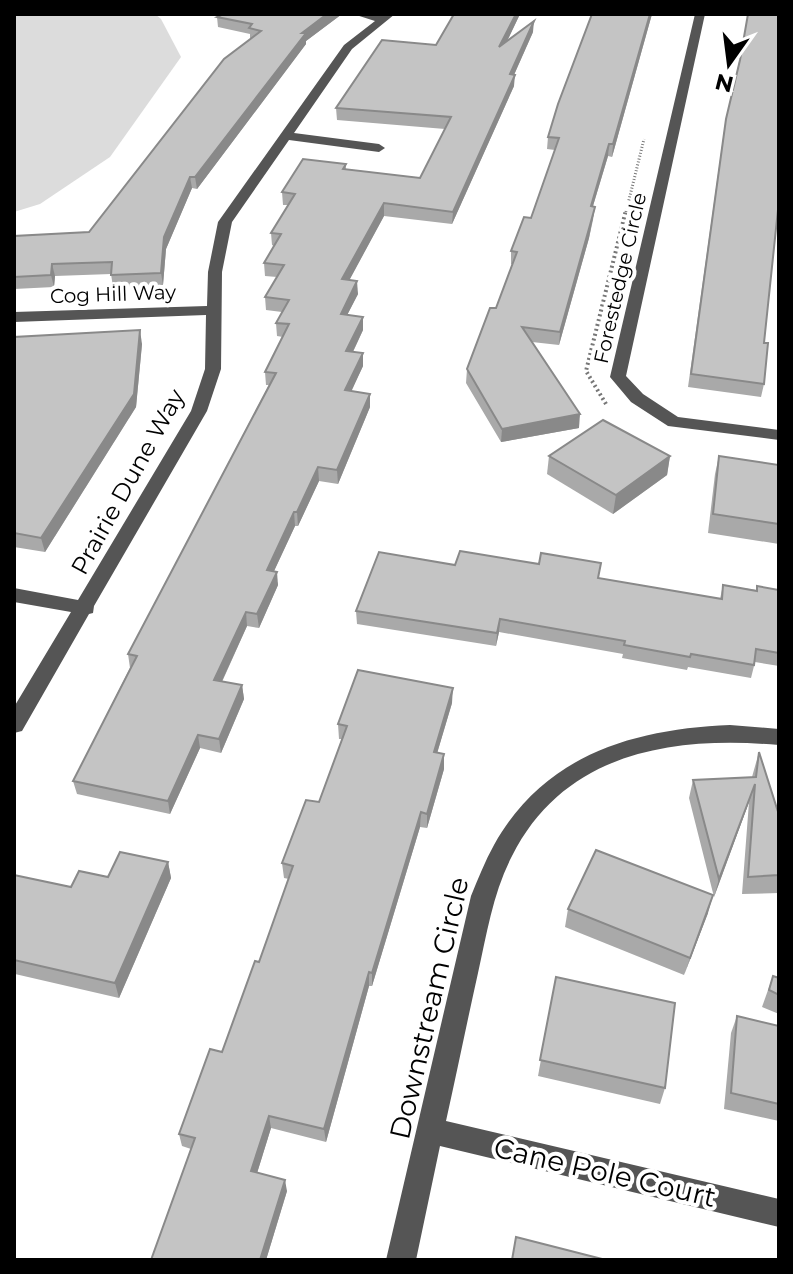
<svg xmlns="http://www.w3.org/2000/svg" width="793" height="1274" font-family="Montserrat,sans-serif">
<rect width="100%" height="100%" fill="#fff"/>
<path fill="#dcdcdc" d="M 14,14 L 155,14 L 161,19 L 181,57 L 110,157 L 40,204 L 14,212 Z"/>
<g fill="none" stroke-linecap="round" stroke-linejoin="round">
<path stroke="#777" stroke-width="3" stroke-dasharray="1 2" stroke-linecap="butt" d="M 626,212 L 644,139"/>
<path stroke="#777" stroke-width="4" stroke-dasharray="2 3" stroke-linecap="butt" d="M 606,404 L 586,371 L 626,210"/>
<g fill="#555" fill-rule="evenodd">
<path d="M 353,14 L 395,14 L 352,49 L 294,133 L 379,144 L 385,148 L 379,152 L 289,140 L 232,222 L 222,272 L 221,369 L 207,411 L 94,606 L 93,613 L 89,614 L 22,731 L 14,733 L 14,707 L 71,612 L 14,602 L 14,588 L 78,600 L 191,411 L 205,369 L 206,315 L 14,322 L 14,312 L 207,306 L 208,272 L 218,222 L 344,45 L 375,21 Z"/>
<path d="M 695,14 L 705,14 L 626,376 L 643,394 L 678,417 L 779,430 L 779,440 L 668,426 L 631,402 L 610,377 Z"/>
<path d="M 730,725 L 779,729 L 779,745 C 674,736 565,751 512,856 C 493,893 487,933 478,973 C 467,1022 457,1072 446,1121 L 779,1199 L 779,1227 L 440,1146 L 416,1260 L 386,1260 L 471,896 C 478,879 485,861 494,845 C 544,755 633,729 730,725 Z"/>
</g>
</g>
<g fill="#a9a9a9">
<path d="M 223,14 L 342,14 L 306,41 L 306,44 L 197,189 L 192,188 L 166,249 L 163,285 L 113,287 L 111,274 L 55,276 L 54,287 L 14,289 L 14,236 L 89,232 L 252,39 L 250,38 L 250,34 L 218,27 L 217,17 Z"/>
<path d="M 454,14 L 520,14 L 507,41 L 533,32 L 514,75 L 514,86 L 452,224 L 384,216 L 349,280 L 358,294 L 347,315 L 363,317 L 363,330 L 353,352 L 363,353 L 363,366 L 351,391 L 370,394 L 370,407 L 338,484 L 319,481 L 298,526 L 295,526 L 274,571 L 278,585 L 259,628 L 247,626 L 222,682 L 242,685 L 244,699 L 221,753 L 200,748 L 170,814 L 77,794 L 73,781 L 130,668 L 128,654 L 269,385 L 266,385 L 265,372 L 283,337 L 277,336 L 276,323 L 282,312 L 266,310 L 265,297 L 277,277 L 265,276 L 264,263 L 274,246 L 272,245 L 271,233 L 288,205 L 283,205 L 282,192 L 346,164 L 346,169 L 420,178 L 445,129 L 337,120 L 336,108 L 436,45 Z"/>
<path d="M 592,14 L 652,14 L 612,157 L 608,156 L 593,206 L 595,207 L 593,220 L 589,238 L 559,345 L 532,342 L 579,428 L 501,442 L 466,383 L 467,369 L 496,308 L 512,264 L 511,264 L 511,251 L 531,218 L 555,150 L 547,149 L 548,137 Z"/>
<path d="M 779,14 L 779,212 L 778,212 L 764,343 L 764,384 L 761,397 L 688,387 L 724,131 L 739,62 Z"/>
<path d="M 14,337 L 142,344 L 136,407 L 45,552 L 14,547 Z"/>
<path d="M 549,456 L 670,456 L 667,475 L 613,514 L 547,474 Z"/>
<path d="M 719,456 L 779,465 L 779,544 L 708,533 L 715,474 Z"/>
<path d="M 455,565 L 598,578 L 720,599 L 723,585 L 756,590 L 757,586 L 779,590 L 779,666 L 755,662 L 751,678 L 688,667 L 687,670 L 622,658 L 623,654 L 499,632 L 496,646 L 357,624 L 356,611 Z"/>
<path d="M 452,703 L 437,753 L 444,769 L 427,828 L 420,827 L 372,986 L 369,986 L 326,1142 L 271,1128 L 257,1173 L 287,1191 L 266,1260 L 151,1260 L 191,1149 L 182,1146 L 179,1134 L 222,1052 L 259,962 L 289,879 L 284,878 L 282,863 L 319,802 L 342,739 L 339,739 L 338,724 Z"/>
<path d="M 759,752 L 779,815 L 779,893 L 742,894 L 749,802 L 714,897 L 689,798 L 693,780 L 752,777 Z"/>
<path d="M 168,862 L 171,878 L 119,998 L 15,974 L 14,976 L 14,875 L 71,887 Z"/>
<path d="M 568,909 L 708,913 L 684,975 L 565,927 Z"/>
<path d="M 773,976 L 779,978 L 779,1014 L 762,1007 Z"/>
<path d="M 556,977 L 665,1088 L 660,1104 L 538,1076 Z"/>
<path d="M 737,1016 L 779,1026 L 779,1121 L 724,1109 L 731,1033 Z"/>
</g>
<g fill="#898989">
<path d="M 327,14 L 342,14 L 306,41 L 306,44 L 197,189 L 195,177 L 302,33 Z"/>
<path d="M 516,14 L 520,14 L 499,58 L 499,47 Z"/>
<path d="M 650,14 L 652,14 L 612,157 L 613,144 Z"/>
<path d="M 534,21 L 533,32 L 509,86 L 510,74 Z"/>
<path d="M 515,75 L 514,86 L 452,224 L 453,212 Z"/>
<path d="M 609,144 L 608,156 L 589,219 L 591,206 Z"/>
<path d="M 190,177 L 192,188 L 166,249 L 163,285 L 161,273 L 164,237 Z"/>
<path d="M 384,203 L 384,216 L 343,292 L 342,279 Z"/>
<path d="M 595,207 L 589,238 L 559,345 L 560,332 Z"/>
<path d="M 52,264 L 55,276 L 54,287 L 51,275 Z"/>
<path d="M 357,281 L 358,294 L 341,327 L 341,314 Z"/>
<path d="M 363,317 L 363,330 L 347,364 L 346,351 Z"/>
<path d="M 140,330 L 142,344 L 136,407 L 45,552 L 41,538 Z"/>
<path d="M 363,353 L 363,366 L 346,403 L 345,390 Z"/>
<path d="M 370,394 L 370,407 L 338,484 L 337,470 Z"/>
<path d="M 580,414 L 579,428 L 501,442 L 502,429 Z"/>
<path d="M 670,456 L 667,475 L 613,514 L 616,495 Z"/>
<path d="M 318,467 L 319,481 L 298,526 L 297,512 Z"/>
<path d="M 294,512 L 295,526 L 268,584 L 267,570 Z"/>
<path d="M 277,572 L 278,585 L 259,628 L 257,614 Z"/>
<path d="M 246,612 L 247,626 L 216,694 L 214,680 Z"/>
<path d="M 500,619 L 499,632 L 496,646 L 497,633 Z"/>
<path d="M 242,685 L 244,699 L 221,753 L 219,739 Z"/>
<path d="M 453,688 L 452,703 L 433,767 L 434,752 Z"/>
<path d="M 198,735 L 200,748 L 170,814 L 168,801 Z"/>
<path d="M 444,754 L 444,769 L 427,828 L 427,814 Z"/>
<path d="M 755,784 L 749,802 L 714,897 L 719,879 Z"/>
<path d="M 421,812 L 420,827 L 372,986 L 372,973 Z"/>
<path d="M 168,862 L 171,878 L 119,998 L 115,983 Z"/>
<path d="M 713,895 L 708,913 L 684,975 L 690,958 Z"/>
<path d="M 369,972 L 369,986 L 326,1142 L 324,1129 Z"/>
<path d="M 269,1116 L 271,1128 L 254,1183 L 251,1171 Z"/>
<path d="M 285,1180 L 287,1191 L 266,1260 L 260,1260 Z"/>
</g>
<g fill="#c4c4c4" stroke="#898989" stroke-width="2">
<path d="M 223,14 L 327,14 L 302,33 L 306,33 L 195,177 L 190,177 L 164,237 L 161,273 L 111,275 L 112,262 L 52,264 L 51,275 L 14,277 L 14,236 L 89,232 L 224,59 L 261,31 L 249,28 L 252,24 L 217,17 Z"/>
<path d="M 454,14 L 516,14 L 499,47 L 534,21 L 510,74 L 515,75 L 453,212 L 384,203 L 342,279 L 357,281 L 341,314 L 363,317 L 346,351 L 363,353 L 345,390 L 370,394 L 337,470 L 318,467 L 297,512 L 294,512 L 267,570 L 277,572 L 257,614 L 246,612 L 214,680 L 242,685 L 219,739 L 198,735 L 168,801 L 73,781 L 137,656 L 128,654 L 276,373 L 265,372 L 289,324 L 276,323 L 289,300 L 265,297 L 284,265 L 264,263 L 281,234 L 271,233 L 295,194 L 282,192 L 303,159 L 346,164 L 343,169 L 420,178 L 451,117 L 336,108 L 382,40 L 436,45 Z"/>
<path d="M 592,14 L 650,14 L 613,144 L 609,144 L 591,206 L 595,207 L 590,225 L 560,332 L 522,327 L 580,414 L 502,429 L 467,369 L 490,308 L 496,308 L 517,252 L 511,251 L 524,217 L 531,218 L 559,138 L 548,137 L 558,104 Z"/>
<path d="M 748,14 L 779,14 L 779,200 L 764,343 L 768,343 L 764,384 L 691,374 L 726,119 L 740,60 Z"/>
<path d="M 140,330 L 134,394 L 41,538 L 14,533 L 14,337 Z"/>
<path d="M 603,420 L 670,456 L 616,495 L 549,456 Z"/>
<path d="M 719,456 L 779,465 L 779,524 L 713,514 Z"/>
<path d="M 460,551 L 539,564 L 541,553 L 601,563 L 598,578 L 722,599 L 723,585 L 757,591 L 757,586 L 779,590 L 779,653 L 756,649 L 754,665 L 691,654 L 690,657 L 624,645 L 625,641 L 500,619 L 497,633 L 356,611 L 379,552 L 455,565 Z"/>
<path d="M 358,670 L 453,688 L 434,752 L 444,754 L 427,814 L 421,812 L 372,973 L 369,972 L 324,1129 L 269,1116 L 251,1171 L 285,1180 L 260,1260 L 151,1260 L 195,1138 L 179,1134 L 210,1049 L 222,1052 L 255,961 L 259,962 L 293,866 L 282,863 L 306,800 L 319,802 L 347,726 L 338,724 Z"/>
<path d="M 759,752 L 779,815 L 779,875 L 748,877 L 755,784 L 719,879 L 693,780 L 756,777 Z"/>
<path d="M 596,850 L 713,895 L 690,958 L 568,909 Z"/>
<path d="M 120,852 L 168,862 L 115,983 L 14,960 L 14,875 L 71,887 L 79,871 L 108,877 Z"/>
<path d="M 773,976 L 779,978 L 779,995 L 769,990 Z"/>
<path d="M 556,977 L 675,1003 L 665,1088 L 540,1060 Z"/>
<path d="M 737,1016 L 779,1026 L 779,1104 L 731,1093 Z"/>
<path d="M 516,1237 L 606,1260 L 512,1260 Z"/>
</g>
<g text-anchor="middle" stroke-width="8" stroke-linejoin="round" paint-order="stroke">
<g font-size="20" fill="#000" stroke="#fff">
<text transform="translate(620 278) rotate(-77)" y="7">Forestedge Circle</text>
<text transform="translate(113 294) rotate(-2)" y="7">Cog Hill Way</text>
</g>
<g font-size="24" fill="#000" stroke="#fff">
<text transform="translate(128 482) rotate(-61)" y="8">Prairie Dune Way</text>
</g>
<g font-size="28" fill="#000" stroke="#fff">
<text transform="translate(429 1008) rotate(-77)" y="10">Downstream Circle</text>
<text transform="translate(605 1172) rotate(13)" y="10">Cane Pole Court</text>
</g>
</g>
<rect width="793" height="1274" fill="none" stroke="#000000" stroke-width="32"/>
<g transform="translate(729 64) rotate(194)" stroke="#ffffff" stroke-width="6" paint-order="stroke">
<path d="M0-6L14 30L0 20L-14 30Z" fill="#000000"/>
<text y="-12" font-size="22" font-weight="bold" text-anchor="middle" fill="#000000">N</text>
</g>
</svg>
